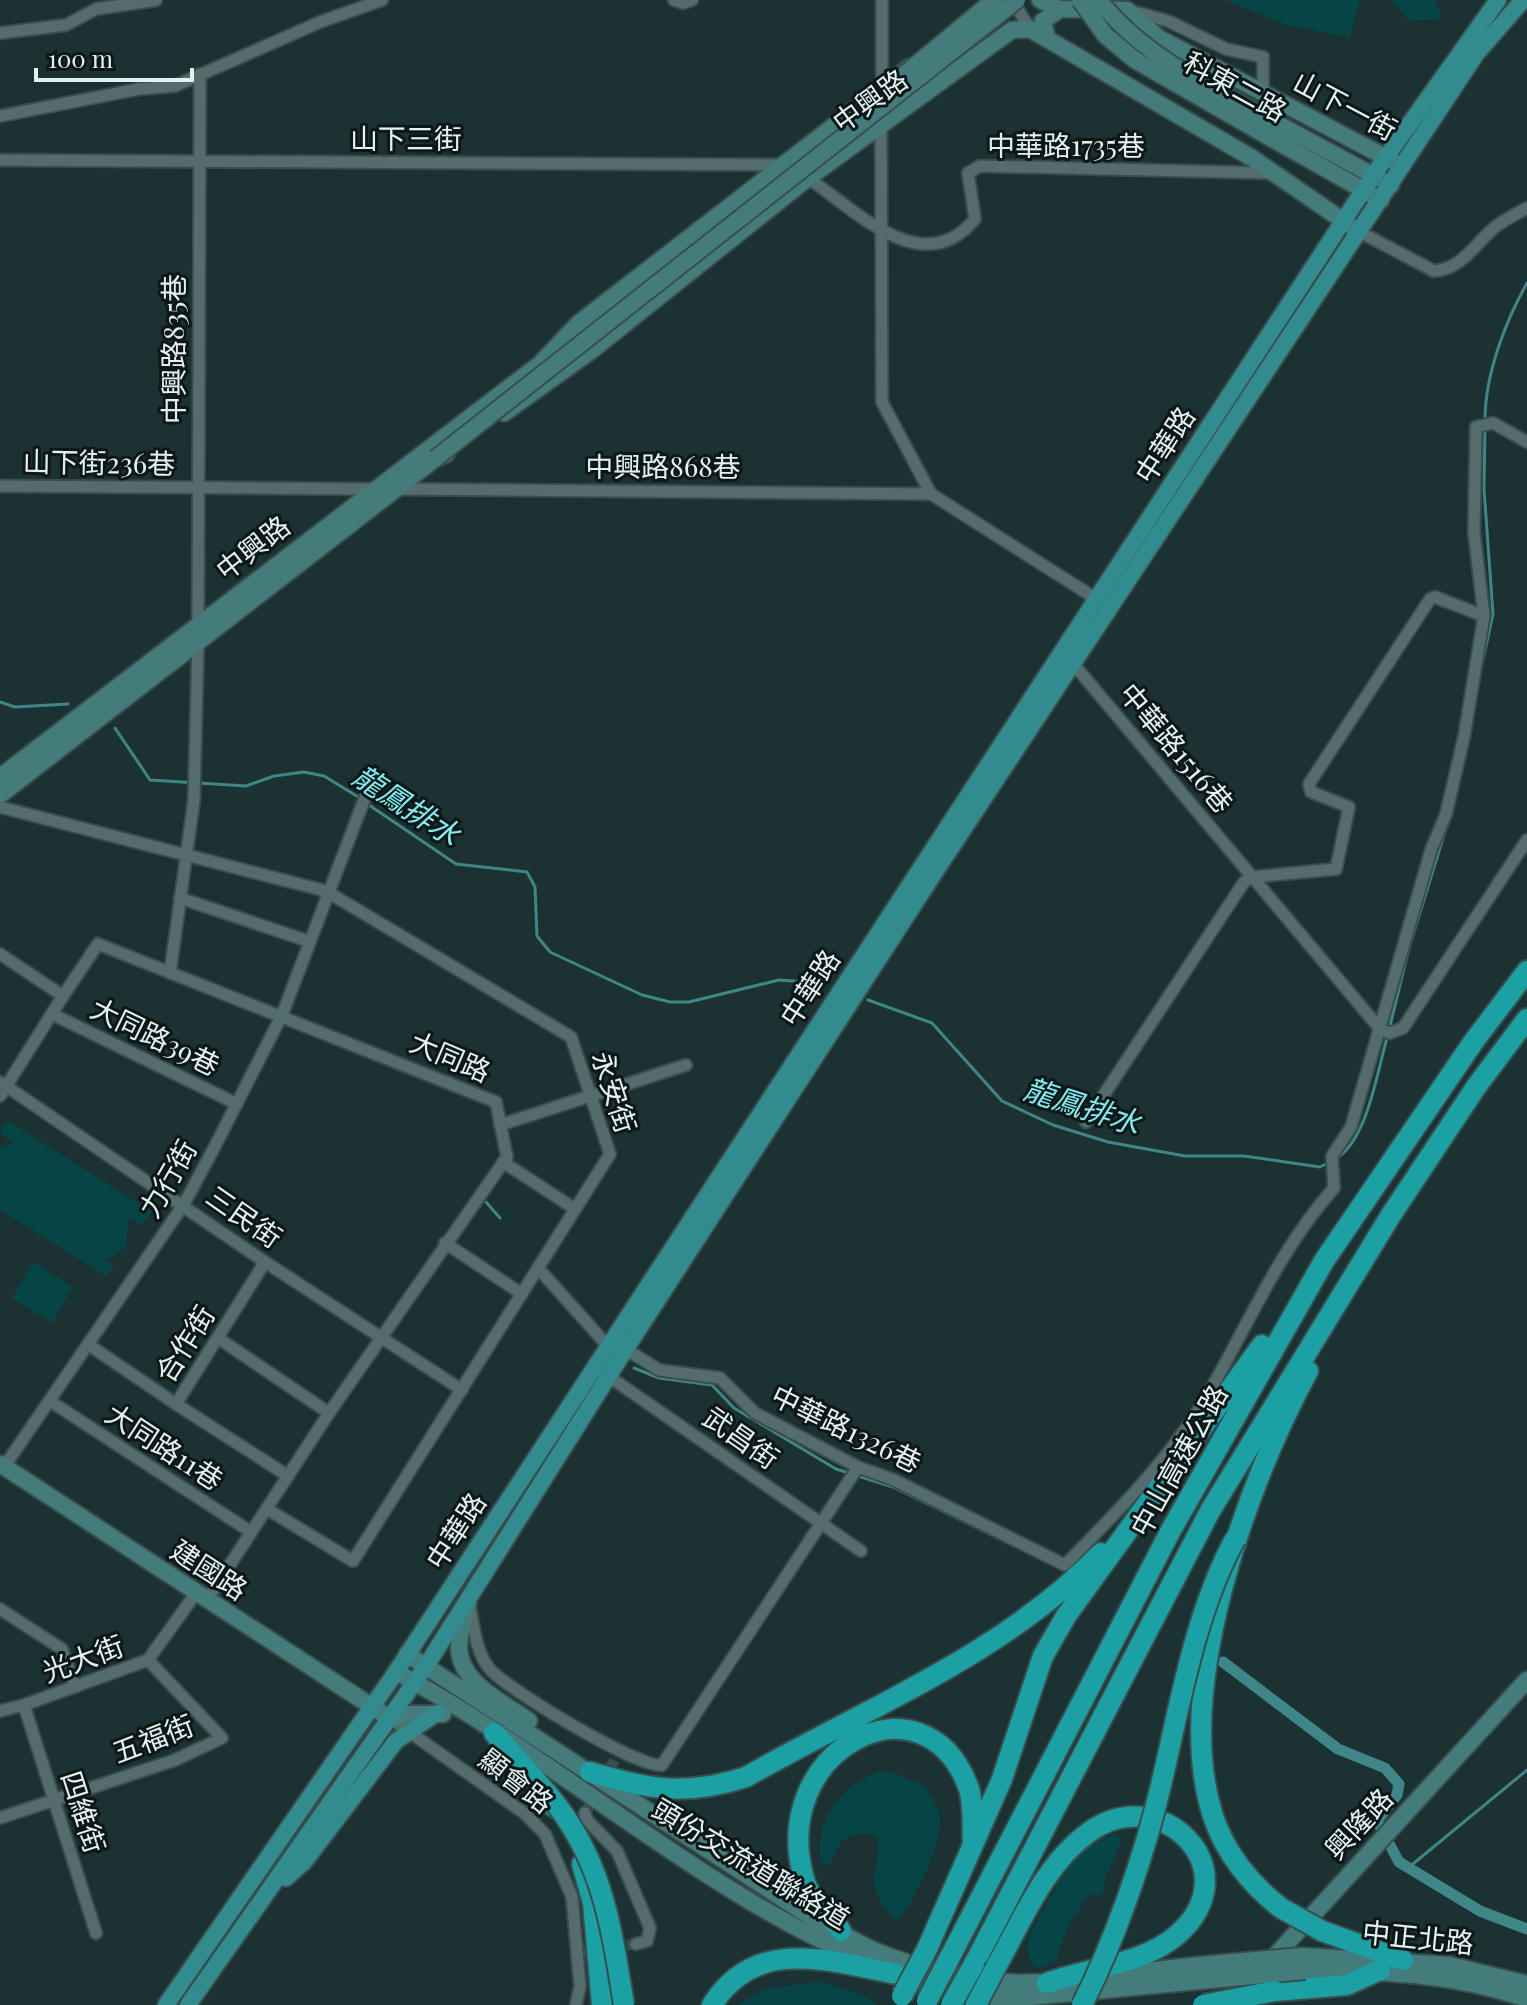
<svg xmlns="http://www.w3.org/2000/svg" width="1527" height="2005" font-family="'Playfair Display','Noto Sans TC',serif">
<rect width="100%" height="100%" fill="#1b3132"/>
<g fill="#064446">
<path d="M 1225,0 L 1360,0 L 1350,38 L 1286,25 Z"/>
<path d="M 1391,0 L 1435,0 L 1442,19 L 1409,21 Z"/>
<path d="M 7,1120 L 152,1212 L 142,1225 L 129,1218 L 126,1247 L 113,1257 L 104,1260 L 115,1266 L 106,1276 L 0,1210 L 0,1148 L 13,1142 L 0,1133 Z"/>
<path d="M 33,1262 L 73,1287 L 52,1323 L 12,1298 Z"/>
<path d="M 888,1770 L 926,1787 C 930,1795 938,1807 940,1816 C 943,1843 914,1903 896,1922 C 887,1911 878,1901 875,1887 C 871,1870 884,1850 874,1834 L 857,1834 L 841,1841 L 830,1865 L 821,1862 C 812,1820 847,1776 888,1770 Z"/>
<path d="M 1116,1833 L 1121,1842 L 1104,1881 L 1105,1890 L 1099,1897 L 1092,1893 C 1072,1915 1064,1933 1056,1961 L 1041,1969 L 1033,1966 L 1027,1951 L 1029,1935 L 1063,1875 L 1084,1848 Z"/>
<path d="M 819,1982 L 861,1994 L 878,2005 L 737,2005 L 767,1988 Z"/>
</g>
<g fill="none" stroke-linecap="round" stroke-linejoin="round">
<g stroke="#3f8688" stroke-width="3">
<path d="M 1485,420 C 1485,375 1505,322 1527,283"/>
<path d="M 1479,678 L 1493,614 L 1484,489 L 1485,427"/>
<path d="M 0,702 L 15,707 L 68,704"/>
<path d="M 115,728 L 150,780 L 246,786 L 274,776 L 304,772 L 324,776 L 360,798"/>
<path d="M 366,803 L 456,864 L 527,872 L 535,887 L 537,936 L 550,952 L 642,995 L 670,1002 L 689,1002 L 779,980 L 821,983"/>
<path d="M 868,1000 L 932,1023 L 1002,1101 L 1053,1125 L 1108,1142 L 1185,1156 L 1244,1156 L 1320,1167 L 1328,1163"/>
<path d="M 1389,1030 L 1409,948 L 1448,822"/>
<path d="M 1335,1159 C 1367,1142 1377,1072 1387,1038"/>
<path d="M 486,1202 L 500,1218"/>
<path d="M 634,1368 L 659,1378 L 712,1385 L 734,1408 L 836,1469 L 893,1487 L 1041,1559"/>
<path d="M 1408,1868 L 1527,1770"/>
</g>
<path stroke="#3f8688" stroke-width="11" d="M 1223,1662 L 1338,1749 L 1385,1768 L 1399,1784 L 1397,1795 L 1377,1821 L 1399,1862 L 1480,1911 L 1527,1929"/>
<g stroke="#394e4f" stroke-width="11" stroke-dasharray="11 5.5" stroke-linecap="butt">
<path d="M 585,1813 L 619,1752"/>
<path d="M 578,1952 L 636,1944"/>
</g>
<g stroke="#3a4d4e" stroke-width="15">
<g id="street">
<path d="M 674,0 L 683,3 L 692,0"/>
<path d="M 882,0 L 882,93"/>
<path d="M 1012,0 L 1030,29"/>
<path d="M 1128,10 L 1168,21 L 1226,49 L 1263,57 L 1263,92"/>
<path d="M 0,33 L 66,25 L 96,9 L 156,0"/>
<path d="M 0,116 L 139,89 L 175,86 L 320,22 L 382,0"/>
<path d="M 881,122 L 882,402 L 931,494 L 1095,598"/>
<path d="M 0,160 L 787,165"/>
<path d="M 805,176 C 854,208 922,283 975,219 L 968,173 L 980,166 L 1269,173"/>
<path d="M 1360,232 L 1434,271 C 1462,269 1475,244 1494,228 C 1504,220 1516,214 1527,208"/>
<path d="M 0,486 L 372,489"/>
<path d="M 396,489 L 931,494"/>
<path d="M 198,623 L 200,74"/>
<path d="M 1070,660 L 1381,1030 L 1390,1033 L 1403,1028 L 1527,840"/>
<path d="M 0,807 L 326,891 L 571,1037 L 610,1154 L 353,1561 L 267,1509"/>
<path d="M 1252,877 L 1336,869 L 1349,807 L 1311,792 L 1309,784 L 1430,599 L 1435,597 L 1484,616"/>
<path d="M 180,898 L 308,941"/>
<path d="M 0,954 L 63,996 L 98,944 L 496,1102 L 507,1157 L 329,1413 L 207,1600"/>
<path d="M 170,973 L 194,800 L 198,643"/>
<path d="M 52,1014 L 237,1104"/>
<path d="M 0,1082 L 265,1262 L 462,1390"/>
<path d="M 0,1096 L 63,996"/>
<path d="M 1086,1122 L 1244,882 L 1252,877"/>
<path d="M 500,1125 L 686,1065"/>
<path d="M 503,1162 L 575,1209"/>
<path d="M 445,1243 L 522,1294"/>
<path d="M 538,1268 L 607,1345"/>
<path d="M 218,1338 L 329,1413"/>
<path d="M 89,1345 L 176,1404 L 265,1262"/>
<path d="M 621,1346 L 659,1370 L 720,1378 L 755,1413 L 858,1467 L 894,1480 L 1065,1565 C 1117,1512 1169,1460 1207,1396 C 1247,1327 1280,1248 1334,1188 L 1332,1156 L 1351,1127 L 1431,850 L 1446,814 L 1464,737 L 1484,616 L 1474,532 L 1476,427 L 1493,423 L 1527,442"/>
<path d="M 604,1373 L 861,1551"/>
<path d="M 50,1401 L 251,1532"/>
<path d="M 176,1404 L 288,1476"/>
<path d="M 4,1467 L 184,1204 L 213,1150 L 282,1015 L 366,795"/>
<path d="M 469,1603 C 474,1624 475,1651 489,1668 C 504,1688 640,1769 662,1765 L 858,1467"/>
<path d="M 0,1609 L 62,1649 L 75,1687"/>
<path d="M 24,1705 L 96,1933"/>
<path d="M 0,1711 L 24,1705 L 148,1660 L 196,1593"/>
<path d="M 391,1719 L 524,1813 L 545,1834 L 572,1897 L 580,1986 L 576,2005"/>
<path d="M 585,1813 L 586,1819 L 617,1851 L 650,1928 L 647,1941 L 636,1944"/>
<path d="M 0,1818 L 175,1760 L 222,1738 L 148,1660"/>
</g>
</g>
<g stroke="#3a4d4e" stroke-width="20">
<g id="secondary">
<path d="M 1040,0 L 1060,9 L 1127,10 L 1159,38 L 1402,166"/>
<path d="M 1047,38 L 1043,21 L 1060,9"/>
<path d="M 1278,124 L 1391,185"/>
<path d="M 1271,138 L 1381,200"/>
<path d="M 504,413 L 592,350 L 808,178 L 1012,30 L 1030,29 L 1252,158 L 1355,229"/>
<path d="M 0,777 L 540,364 L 579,323 L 910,67"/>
<path d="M 0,795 L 436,458 L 446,454"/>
<path d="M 0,1464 L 391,1719 L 409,1714 L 443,1714"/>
<path d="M 469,1598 C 466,1614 459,1632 459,1647 C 459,1683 503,1702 529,1721"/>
<path d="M 407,1654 L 817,1921 C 839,1930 857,1944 878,1952 C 936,1975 997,1988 1059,1981"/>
<path d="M 396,1672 C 557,1758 700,1891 868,1962"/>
<path d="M 1302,1956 L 1449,1965 L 1527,1984"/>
<path d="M 1267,1965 L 1527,1680"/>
<path d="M 1305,1971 C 1381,1970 1455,1974 1527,1999"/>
<path d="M 900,1975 L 970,1996 L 1019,1998 L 1199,1981"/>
<path d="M 1094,1977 L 1200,1965"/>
</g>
</g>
<g stroke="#3a4d4e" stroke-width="20">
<g id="primary">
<path d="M 286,1878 L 304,1862 L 396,1741 L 437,1713"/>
<path d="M 166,2005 L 396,1672 L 1374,174 L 1498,0"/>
<path d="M 188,2005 L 426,1666 L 625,1350 L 933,875 L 1476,54 L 1523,0"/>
</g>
</g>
<g stroke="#3a4d4e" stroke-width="24">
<g id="highway">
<path d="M 494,1733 L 547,1793 L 554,1807"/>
<path d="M 590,1772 C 650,1789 684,1797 746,1777 C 866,1708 1003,1655 1101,1553"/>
<path d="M 582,1864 L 593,1903 L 602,2005"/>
<path d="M 1281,1908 C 1251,1885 1225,1853 1213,1816 C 1172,1690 1247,1483 1308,1371"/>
<path d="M 841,1931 C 831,1914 811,1901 805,1882 C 764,1750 925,1666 969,1789 C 974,1806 972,1826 973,1844"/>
<path d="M 1322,1931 L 1403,1960"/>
<path d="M 927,1949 L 1002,1779 L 1043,1656 L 1066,1616 L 1262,1345"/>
<path d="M 951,1955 L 1171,1530 L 1324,1261 L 1474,1041 L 1527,971"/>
<path d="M 974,1964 L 1210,1511 L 1391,1215 L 1476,1087 L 1527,1019"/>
<path d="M 996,1967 C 1022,1921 1044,1865 1088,1833 C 1160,1779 1252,1870 1177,1935 C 1144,1964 1087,1968 1047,1983"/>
<path d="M 1275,1991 L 1347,1985 L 1380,1970"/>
<path d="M 712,2005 C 757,1934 832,1962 897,1974"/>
</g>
</g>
<use href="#street" stroke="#556c6c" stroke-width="11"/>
<use href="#secondary" stroke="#447c7c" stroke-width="16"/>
<use href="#primary" stroke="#328b8d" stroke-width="16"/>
<use href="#highway" stroke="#1ba0a3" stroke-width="20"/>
<g stroke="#3a4d4e" stroke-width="20" stroke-linecap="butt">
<g id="secondary-bridge">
<path d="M 1080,0 L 1105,35 L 1135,60 L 1271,138"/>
<path d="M 1099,0 C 1144,58 1215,89 1278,124"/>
<path d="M 900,78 L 994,0"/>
<path d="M 436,458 L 1017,0"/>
<path d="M 1200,1965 L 1302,1956"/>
<path d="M 1199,1981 L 1305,1971"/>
</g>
</g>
<g stroke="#3a4d4e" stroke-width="24" stroke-linecap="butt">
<g id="highway-bridge">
<path d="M 547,1793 C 602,1857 611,1924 624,2005"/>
<path d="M 1281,1908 L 1322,1931"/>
<path d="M 902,1996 L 927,1949"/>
<path d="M 927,2001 L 951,1955"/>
<path d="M 951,2005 L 974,1964"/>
<path d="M 976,2005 L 996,1967"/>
<path d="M 1082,2005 C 1115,1940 1144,1857 1161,1785 C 1180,1704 1195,1613 1235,1539"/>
<path d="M 1203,2005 L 1275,1991"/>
</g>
</g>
<use href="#secondary-bridge" stroke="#447c7c" stroke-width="16"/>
<use href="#highway-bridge" stroke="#1ba0a3" stroke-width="20"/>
</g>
<g text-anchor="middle" stroke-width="6" stroke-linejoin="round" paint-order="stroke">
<g font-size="28" fill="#e4f1f1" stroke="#0e1717">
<text transform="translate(1235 87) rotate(29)" y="10">科東二路</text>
<text transform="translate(870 101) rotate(-36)" y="10">中興路</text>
<text transform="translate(1345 106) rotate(28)" y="10">山下一街</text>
<text x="406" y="149">山下三街</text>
<text x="1066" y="156">中華路1735巷</text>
<text transform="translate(174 349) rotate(-90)" y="10">中興路835巷</text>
<text transform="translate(1165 445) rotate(-57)" y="10">中華路</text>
<text transform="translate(99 463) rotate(1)" y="10">山下街236巷</text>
<text x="663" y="477">中興路868巷</text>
<text transform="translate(253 548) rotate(-38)" y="10">中興路</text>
<text transform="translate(1176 748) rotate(50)" y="10">中華路1516巷</text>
<text transform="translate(810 988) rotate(-57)" y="10">中華路</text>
<text transform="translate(155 1037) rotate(26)" y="10">大同路39巷</text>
<text transform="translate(450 1057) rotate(23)" y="10">大同路</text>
<text transform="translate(614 1092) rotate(72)" y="10">永安街</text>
<text transform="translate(168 1179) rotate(-60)" y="10">力行街</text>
<text transform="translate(244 1217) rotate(35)" y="10">三民街</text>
<text transform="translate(185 1344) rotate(-58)" y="10">合作街</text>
<text transform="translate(846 1429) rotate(26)" y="10">中華路1326巷</text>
<text transform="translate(741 1438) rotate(35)" y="10">武昌街</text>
<text transform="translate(164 1447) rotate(33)" y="10">大同路11巷</text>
<text transform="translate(1179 1461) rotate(-61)" y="10">中山高速公路</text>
<text transform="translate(456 1531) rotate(-57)" y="10">中華路</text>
<text transform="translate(209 1570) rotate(33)" y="10">建國路</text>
<text transform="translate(83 1659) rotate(-20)" y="10">光大街</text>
<text transform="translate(153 1739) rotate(-21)" y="10">五福街</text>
<text transform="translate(516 1781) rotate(38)" y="10">顯會路</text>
<text transform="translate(83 1812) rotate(72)" y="10">四維街</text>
<text transform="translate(1359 1824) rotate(-47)" y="10">興隆路</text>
<text transform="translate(751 1864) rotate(31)" y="10">頭份交流道聯絡道</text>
<text transform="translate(1418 1938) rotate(6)" y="10">中正北路</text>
</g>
<g font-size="30" font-style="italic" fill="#7fedf0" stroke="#0e1717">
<text transform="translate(406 806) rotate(33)" y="10">龍鳳排水</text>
<text transform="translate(1082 1107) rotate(18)" y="10">龍鳳排水</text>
</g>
</g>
<path d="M36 68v12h156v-12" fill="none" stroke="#e4f1f1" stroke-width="4"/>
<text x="48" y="68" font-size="24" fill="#e4f1f1" stroke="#0e1717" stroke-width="6" paint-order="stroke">100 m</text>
</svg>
